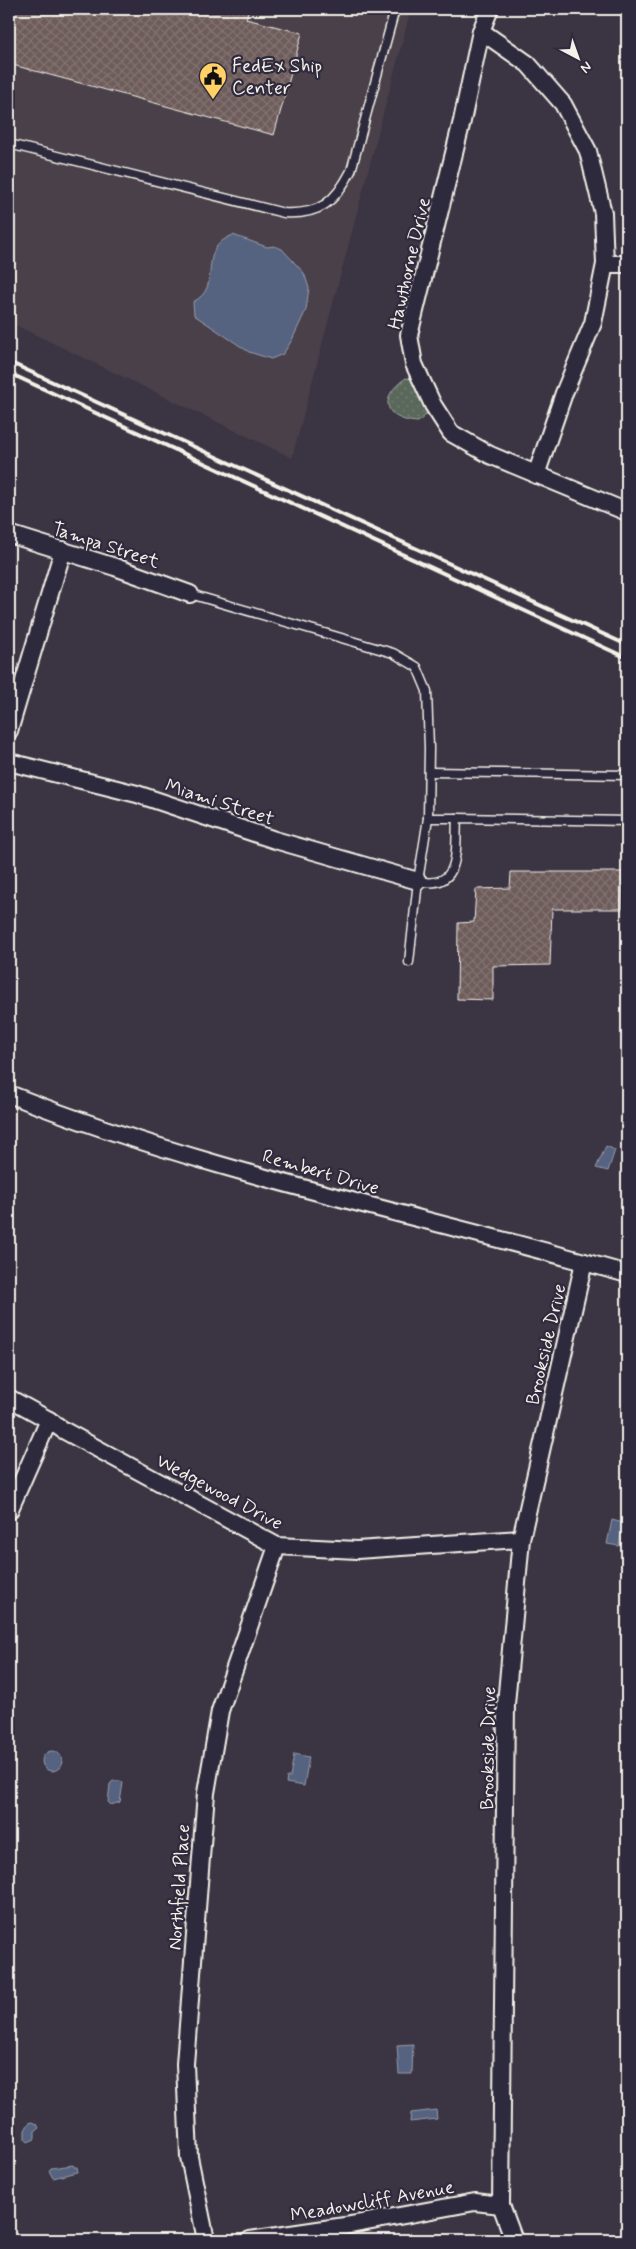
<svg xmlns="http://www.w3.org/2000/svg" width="636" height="2249" font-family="Mynerve,sans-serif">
<defs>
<pattern id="grass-dots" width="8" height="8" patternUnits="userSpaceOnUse" patternTransform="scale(1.25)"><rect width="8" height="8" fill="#5a675c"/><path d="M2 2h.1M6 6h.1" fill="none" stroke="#727d73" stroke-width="1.8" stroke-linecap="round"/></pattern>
<pattern id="building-cross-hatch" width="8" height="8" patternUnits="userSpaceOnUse" patternTransform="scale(1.25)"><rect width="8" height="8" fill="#6d5b5a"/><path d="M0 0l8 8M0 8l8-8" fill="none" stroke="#827372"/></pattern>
</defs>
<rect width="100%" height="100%" fill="#3b3443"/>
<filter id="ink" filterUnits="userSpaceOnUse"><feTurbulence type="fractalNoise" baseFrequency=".02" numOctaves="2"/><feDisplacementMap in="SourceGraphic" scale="10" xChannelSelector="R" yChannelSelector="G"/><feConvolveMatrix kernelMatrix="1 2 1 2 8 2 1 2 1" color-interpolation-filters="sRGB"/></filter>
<g filter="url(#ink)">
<path fill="#4a404a" d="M 9,9 L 411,9 L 292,458 L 9,322 Z"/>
<path fill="url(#grass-dots)" stroke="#a7aca2" d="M 406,378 L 412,379 L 427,414 L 418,422 C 383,420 378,397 406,378 Z"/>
<g fill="#576480" stroke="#969caa">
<path d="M 233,235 L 267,247 L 274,246 L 282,249 L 304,273 L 309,288 L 306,310 L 292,340 L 283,354 L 271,359 L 249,352 L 194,315 L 193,302 C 225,286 194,250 233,235 Z"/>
<path d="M 606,1146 L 615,1150 L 608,1171 L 596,1168 Z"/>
<path d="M 612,1520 L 623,1523 L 619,1546 L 607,1544 Z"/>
<circle cx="52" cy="1761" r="10"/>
<path d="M 294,1754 L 309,1757 L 304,1786 L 286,1783 L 287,1777 L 290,1777 Z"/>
<path d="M 113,1781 L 121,1781 L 123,1783 L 120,1802 L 111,1805 L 108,1802 L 110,1784 Z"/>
<path d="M 413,2044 L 412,2074 L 399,2074 L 397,2045 Z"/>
<path d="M 436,2110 L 437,2119 L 410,2122 L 411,2113 Z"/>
<path d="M 33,2122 L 37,2124 L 39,2128 L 35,2131 L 35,2139 L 28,2142 L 25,2139 L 25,2130 L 29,2123 Z"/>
<path d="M 73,2165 L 74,2167 L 77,2167 L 78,2172 L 53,2178 L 49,2171 L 51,2168 Z"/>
</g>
<g fill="url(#building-cross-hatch)" stroke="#f4f1e8">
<path d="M 9,9 L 249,9 L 246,19 L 302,33 L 274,135 L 9,64 Z"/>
<path d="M 511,872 L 623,872 L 622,909 L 552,909 L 550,965 L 493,966 L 493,1000 L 457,999 L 458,923 L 474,922 L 476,889 L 510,888 Z"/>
</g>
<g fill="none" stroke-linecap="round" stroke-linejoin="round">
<g stroke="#f4f1e8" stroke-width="11">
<g id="lane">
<path d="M 9,144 L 284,213 C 320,215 335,202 351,171 L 395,9"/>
<path d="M 190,594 L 393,653 L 417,667 L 427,691 L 429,748 L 428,818 L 418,881 L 409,962"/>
<path d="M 429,772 L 627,775"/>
<path d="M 428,818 L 457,818"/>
<path d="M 418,881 C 463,891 455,848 457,818 L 627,821"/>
</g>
</g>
<g stroke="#f4f1e8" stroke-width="20">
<g id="street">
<path d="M 490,9 L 481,31 L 462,121 L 409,335 L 414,364 L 433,405 L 451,433 L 490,455 L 627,512"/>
<path d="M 481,31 L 528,64 L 563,104 L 588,151 L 603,213 L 605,264 L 593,323 L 564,393 L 536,475"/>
<path d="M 605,264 L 627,264"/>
<path d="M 9,534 L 115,567 L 190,594"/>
<path d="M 9,731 L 63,550"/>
<path d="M 9,762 L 137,794 L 275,840 L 418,881"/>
<path d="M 9,1094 C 208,1173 421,1215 627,1274"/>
<path d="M 9,1398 L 49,1420 L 63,1430 L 277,1546 L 357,1550 L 521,1539"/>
<path d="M 9,1511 L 49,1420"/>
<path d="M 206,2240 L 189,2157 L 185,2064 L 206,1793 L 220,1711 L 277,1546"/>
<path d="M 250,2240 L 345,2226 L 475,2202 L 501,2205"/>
<path d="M 514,2240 L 501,2205 L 506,1704 L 521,1539 L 584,1262"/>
</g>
</g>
<use href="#lane" stroke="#2f2a3d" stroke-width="8"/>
<use href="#street" stroke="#2f2a3d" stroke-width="16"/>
<g stroke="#f4f1e8" stroke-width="4">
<path d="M 9,362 L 627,645"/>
<path d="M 9,373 L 627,658"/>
</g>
</g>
</g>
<defs>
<g id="civic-pin" transform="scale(1.4375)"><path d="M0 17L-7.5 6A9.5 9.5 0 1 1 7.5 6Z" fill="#ffd166" stroke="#2f2a3d"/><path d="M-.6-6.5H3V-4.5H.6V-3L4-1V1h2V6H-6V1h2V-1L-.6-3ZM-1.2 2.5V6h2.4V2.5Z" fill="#111"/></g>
</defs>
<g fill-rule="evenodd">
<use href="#civic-pin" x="213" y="76"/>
</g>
<g text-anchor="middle" stroke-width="4.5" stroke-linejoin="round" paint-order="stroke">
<g font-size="19" fill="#f4f1e8" stroke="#2f2a3d" text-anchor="start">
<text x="232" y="72">FedEx Ship<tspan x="232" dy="22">Center</tspan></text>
</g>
<g font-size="19" fill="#f4f1e8" stroke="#2f2a3d">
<text transform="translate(408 263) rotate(-77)" y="7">Hawthorne Drive</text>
<text transform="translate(106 544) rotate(18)" y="7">Tampa Street</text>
<text transform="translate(220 801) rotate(18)" y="7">Miami Street</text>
<text transform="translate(321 1171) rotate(16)" y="7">Rembert Drive</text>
<text transform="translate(545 1344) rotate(-77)" y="7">Brookside Drive</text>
<text transform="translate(220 1491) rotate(28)" y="7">Wedgewood Drive</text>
<text transform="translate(487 1748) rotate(-89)" y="7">Brookside Drive</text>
<text transform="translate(178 1887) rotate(-86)" y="7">Northfield Place</text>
<text transform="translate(372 2200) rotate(-10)" y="7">Meadowcliff Avenue</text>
</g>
</g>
<rect width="636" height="2249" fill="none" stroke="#2f2a3d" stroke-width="30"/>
<rect x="15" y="15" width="606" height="2219" fill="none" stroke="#f4f1e8" stroke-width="2" filter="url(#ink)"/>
<g transform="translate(578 58) rotate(139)" stroke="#2f2a3d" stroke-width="4" paint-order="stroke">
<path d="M0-4L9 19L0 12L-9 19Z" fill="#f4f1e8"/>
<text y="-8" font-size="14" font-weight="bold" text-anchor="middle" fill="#f4f1e8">N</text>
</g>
</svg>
